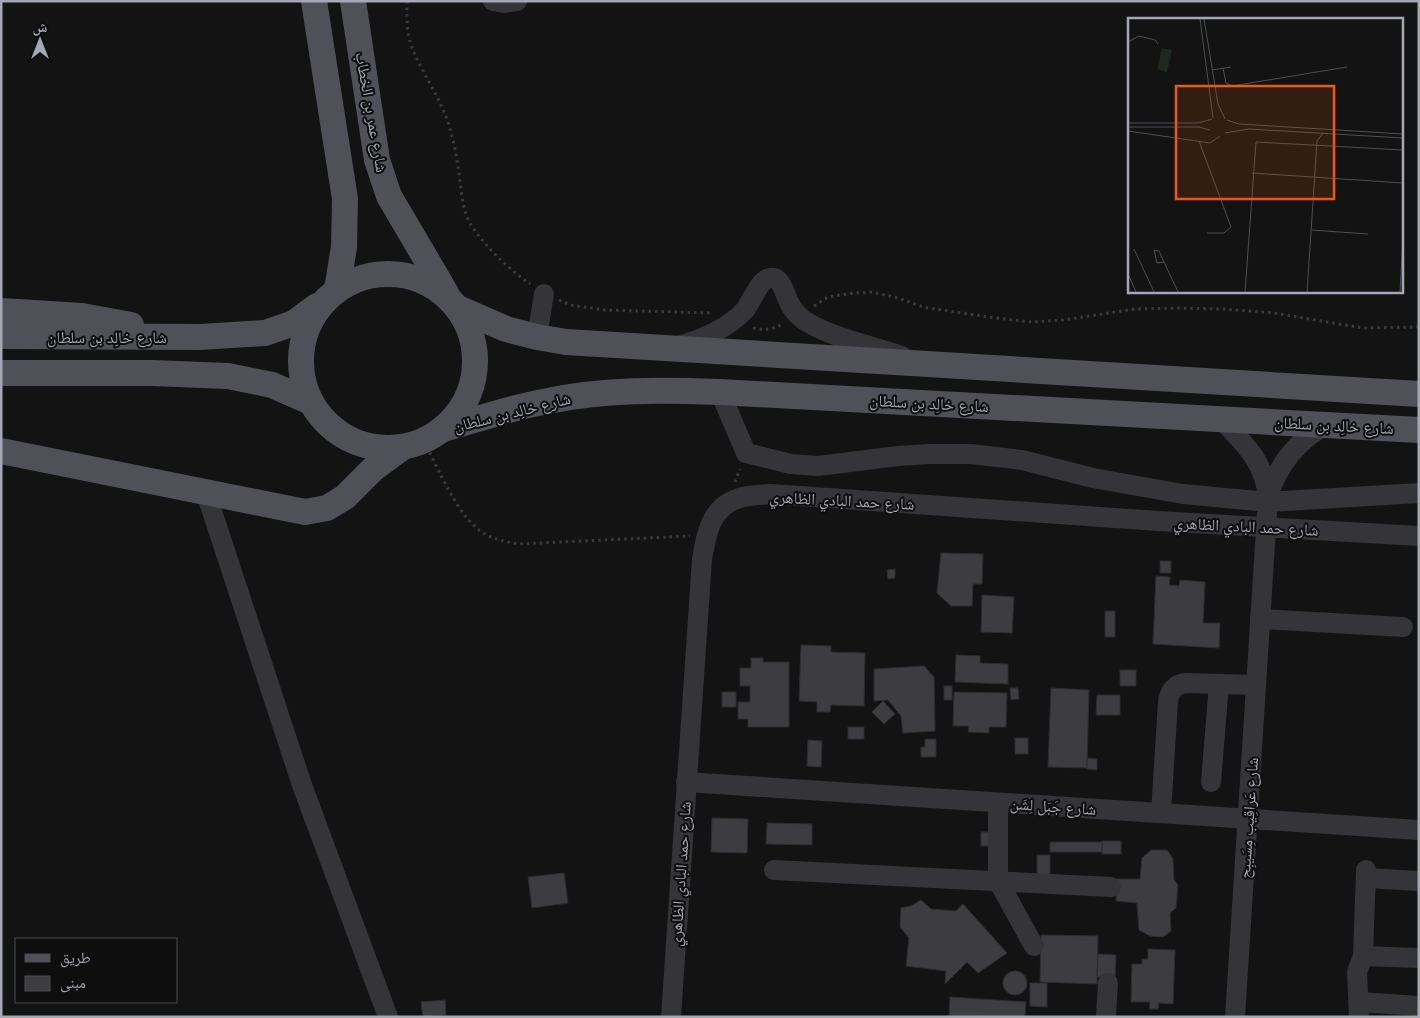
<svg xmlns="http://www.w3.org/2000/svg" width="1420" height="1018" font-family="'Noto Sans','Noto Naskh Arabic',sans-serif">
<rect width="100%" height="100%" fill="#131314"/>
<g fill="#3d3d41" stroke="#2d2d30">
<path d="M 941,553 L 983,554 L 982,584 L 973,584 L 972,606 L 951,606 L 937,593 Z"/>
<rect x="1160" y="561" width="11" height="12"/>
<path d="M 895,569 L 895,578 L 888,579 L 887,570 Z"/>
<path d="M 1156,576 L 1170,577 L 1169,585 L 1179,586 L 1180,580 L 1205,582 L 1203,623 L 1220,623 L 1219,648 L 1153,644 Z"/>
<path d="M 982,595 L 1014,597 L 1012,633 L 981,632 Z"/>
<rect x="1105" y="611" width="10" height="26"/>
<path d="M 801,645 L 831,646 L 831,652 L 865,653 L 864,706 L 831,705 L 830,712 L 817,712 L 817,702 L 799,701 Z"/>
<path d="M 956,655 L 980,656 L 980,663 L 1008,664 L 1008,684 L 955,682 Z"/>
<path d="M 751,658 L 763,658 L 763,662 L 789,662 L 789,727 L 748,727 L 748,719 L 738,719 L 738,702 L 750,702 L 750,686 L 740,686 L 740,668 L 751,668 Z"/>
<path d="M 924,666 L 934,677 L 935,731 L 903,733 L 901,716 L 888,700 L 874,701 L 874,669 Z"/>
<rect x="1120" y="670" width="16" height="16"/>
<rect x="944" y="686" width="8" height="14"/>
<path d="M 1010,688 L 1018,688 L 1019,699 L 1011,700 Z"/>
<path d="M 1051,688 L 1089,690 L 1087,768 L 1048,767 Z"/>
<rect x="722" y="692" width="14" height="15"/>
<path d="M 954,692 L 1007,693 L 1006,727 L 989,727 L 989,733 L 968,732 L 969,726 L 953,726 Z"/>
<path d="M 1097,695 L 1120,695 L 1120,715 L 1096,715 Z"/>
<path d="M 883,701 L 895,714 L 884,724 L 872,712 Z"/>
<rect x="848" y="727" width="16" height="12"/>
<rect x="1015" y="738" width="13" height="16"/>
<path d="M 925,739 L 936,739 L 936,757 L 921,757 L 921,747 L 925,747 Z"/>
<path d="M 808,740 L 822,741 L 821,767 L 807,766 Z"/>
<path d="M 1087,758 L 1097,759 L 1097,770 L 1087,769 Z"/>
<path d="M 712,818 L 748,819 L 747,853 L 711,852 Z"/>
<path d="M 767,823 L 812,824 L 812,845 L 766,844 Z"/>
<rect x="981" y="832" width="15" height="14"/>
<rect x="1102" y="841" width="19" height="13"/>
<rect x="1050" y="842" width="52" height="10"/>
<path d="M 1151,850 L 1167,850 L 1173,859 L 1174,880 L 1178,885 L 1176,908 L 1170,913 L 1171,931 L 1163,937 L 1150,936 L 1139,930 L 1137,903 L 1116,901 L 1117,879 L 1140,879 L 1142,858 Z"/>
<rect x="1037" y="855" width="13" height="21"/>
<path d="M 564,873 L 568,903 L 532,908 L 528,877 Z"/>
<path d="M 921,900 L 931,909 L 956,911 L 963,904 L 1007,953 L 978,973 L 967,962 L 945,984 L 946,971 L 906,966 L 909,938 L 900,927 L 901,908 L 911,906 Z"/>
<path d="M 1041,935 L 1098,936 L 1097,984 L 1040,982 Z"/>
<path d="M 1148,949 L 1175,950 L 1173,1004 L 1159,1003 L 1158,1009 L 1149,1009 L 1150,1002 L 1131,1002 L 1132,964 L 1142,964 L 1142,959 L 1148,959 Z"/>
<path d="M 1098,954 L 1116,955 L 1115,977 L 1097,977 Z"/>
<circle cx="1015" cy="983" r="12"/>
<path d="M 1030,983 L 1047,983 L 1047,1007 L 1030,1006 Z"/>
<path d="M 950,997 L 1026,1002 L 1025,1017 L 949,1016 Z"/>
<path d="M 445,1000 L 446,1015 L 423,1017 L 421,1002 Z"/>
</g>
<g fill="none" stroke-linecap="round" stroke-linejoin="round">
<g stroke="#3a3b40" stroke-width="3" stroke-dasharray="2.5 4" stroke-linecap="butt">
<path d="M 407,1 C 407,18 406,34 413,50 C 424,77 444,103 451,132 C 454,143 456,155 458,166 C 461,184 461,209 471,225 C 486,248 508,268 530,284"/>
<path d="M 559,300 L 570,305 L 605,310 L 712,313"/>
<path d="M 814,306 L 828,297 L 854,293 L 872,292 L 898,298 L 923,307 L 988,317 L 1032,322 L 1063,320 L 1135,309 L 1176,308 L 1223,309 L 1274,313 L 1363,328 L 1419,327"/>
<path d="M 753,328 C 764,330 772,330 783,324"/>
<path d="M 424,441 C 438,468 459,520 485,534 C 496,540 507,542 519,544 L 690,536"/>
<path d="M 735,482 L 740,469"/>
</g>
<g stroke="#343439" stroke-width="20">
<path d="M 493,1 L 504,3 L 517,1"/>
<path d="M 537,337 L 544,294"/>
<path d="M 678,346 C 702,340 728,328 745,310 C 751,302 759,282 767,279 C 781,273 784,292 788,300 C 790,306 794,311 799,316 C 818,334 875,347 902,356"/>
<path d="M 720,392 L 746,453 L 791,464 L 818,466 L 898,456 L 929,454 L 971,454 L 1022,460 L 1093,478 L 1183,494 L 1268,502 L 1419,493"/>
<path d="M 1220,418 C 1244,444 1264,460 1268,497 L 1235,1017"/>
<path d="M 206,493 L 302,785 L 388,1017"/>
<path d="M 1268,497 C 1278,464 1297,440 1328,424"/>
<path d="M 1260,619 L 1403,627"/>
<path d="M 686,782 L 1419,830"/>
<path d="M 1211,782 L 1219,684"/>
<path d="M 998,803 L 998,881 L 1034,946"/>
<path d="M 1161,813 L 1168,702 C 1169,691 1175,684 1186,683 L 1256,685"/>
<path d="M 774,870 L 1111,887"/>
<path d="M 1366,878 L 1419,881"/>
<path d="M 1363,956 L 1419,958"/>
<path d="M 1359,1002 L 1419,1006"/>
<path d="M 671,1017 L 702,559 C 707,531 711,505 743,497 C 752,495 762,495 771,494 L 1158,521 L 1419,536"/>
<path d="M 1106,1017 L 1108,983"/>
<path d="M 1359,1017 L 1357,972 L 1363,956 L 1366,870"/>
</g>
<g stroke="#505158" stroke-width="26">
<path d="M 314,1 L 345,199 L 344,247 L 337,290"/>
<path d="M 353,1 L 377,160 L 389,196 L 446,293"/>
<circle cx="388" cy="361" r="87"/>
<path d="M 460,309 L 506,329 L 537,337 L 566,342 L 1419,394"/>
<path d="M 1,311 L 82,316 L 131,325"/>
<path d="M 1,336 L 200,337 L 265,333 L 294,323 L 317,306"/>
<path d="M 1,373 L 152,373 L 228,376 L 272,385 L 311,402"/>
<path d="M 444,429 C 478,419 513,407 548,401 C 605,389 662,390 720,392 L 1419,430"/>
<path d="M 1,451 L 305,512 L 327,508 L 345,497 L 373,469 L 403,447"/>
</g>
</g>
<g text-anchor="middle" stroke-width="4" stroke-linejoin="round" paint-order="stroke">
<g font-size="16" fill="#a5a8b4" stroke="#0e0e0f">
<text transform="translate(372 112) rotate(80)" y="6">شارع عمر بن الخطاب</text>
<text x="107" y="343">شارع خالِد بن سلطان</text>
<text transform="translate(929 403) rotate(3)" y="6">شارع خالِد بن سلطان</text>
<text transform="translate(512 412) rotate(-14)" y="6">شارع خالِد بن سلطان</text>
<text transform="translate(1334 425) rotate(3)" y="6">شارع خالِد بن سلطان</text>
<text transform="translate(842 500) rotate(3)" y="6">شارع حمد البادي الظاهري</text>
<text transform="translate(1246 526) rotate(3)" y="6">شارع حمد البادي الظاهري</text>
<text transform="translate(1053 806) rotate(4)" y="6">شارع جَبَل لِشَن</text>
<text transform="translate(1248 818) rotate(-86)" y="6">شارع عَراقِيب مِسَيبِح</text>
<text transform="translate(680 874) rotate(-86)" y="6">شارع حمد البادي الظاهري</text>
</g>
</g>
<g transform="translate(1128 18)">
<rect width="275" height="275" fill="#131314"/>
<path d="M 34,30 L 44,32 L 39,54 L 29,51 Z" fill="#1f2721"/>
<path fill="none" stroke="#4d4f54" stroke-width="1" d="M 72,1 L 85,100M 76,1 L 90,86 L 97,101M 0,24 L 11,18 L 27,22 L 30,26M 95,50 L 98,65 L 104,68 L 219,49M 84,52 L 103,49M 99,102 L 111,106 L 275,116M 0,105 L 70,105 L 84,101M 0,109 L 71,109 L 82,112M 0,113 L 82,125 L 92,118M 97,115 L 121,111 L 275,120M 71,123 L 103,209 L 96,215 L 79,215M 124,155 L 275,165M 183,212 L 240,216M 6,231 L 26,274M 36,244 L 29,245 L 26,232 L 31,233 L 36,244 L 50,274M 0,256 L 8,274M 117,274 L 128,124 L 275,132M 179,274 L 189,123 L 195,115M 272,274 L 275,220"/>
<path fill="#e8590c" fill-opacity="0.15" stroke="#e8590c" stroke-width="2.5" d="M 48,68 L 206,68 L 206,181 L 48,181 Z"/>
<rect width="275" height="275" fill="none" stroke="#a5a8b4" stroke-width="2.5"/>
</g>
<rect width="1420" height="1018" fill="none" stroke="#a5a8b4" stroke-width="5"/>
<rect x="15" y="938" width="162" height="65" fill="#0e0e0f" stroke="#4a4c51"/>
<rect x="25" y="954" width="25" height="8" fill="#505158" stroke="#4a4c51"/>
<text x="60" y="963" font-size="15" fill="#a5a8b4">طريق</text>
<rect x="25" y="976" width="25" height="15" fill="#3d3d41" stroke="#4a4c51"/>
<text x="60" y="988" font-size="15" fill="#a5a8b4">مبنى</text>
<g transform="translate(40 40)" stroke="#0e0e0f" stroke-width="4" paint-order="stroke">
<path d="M0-4L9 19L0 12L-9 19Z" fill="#a5a8b4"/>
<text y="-8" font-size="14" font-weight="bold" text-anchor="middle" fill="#a5a8b4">ش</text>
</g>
</svg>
